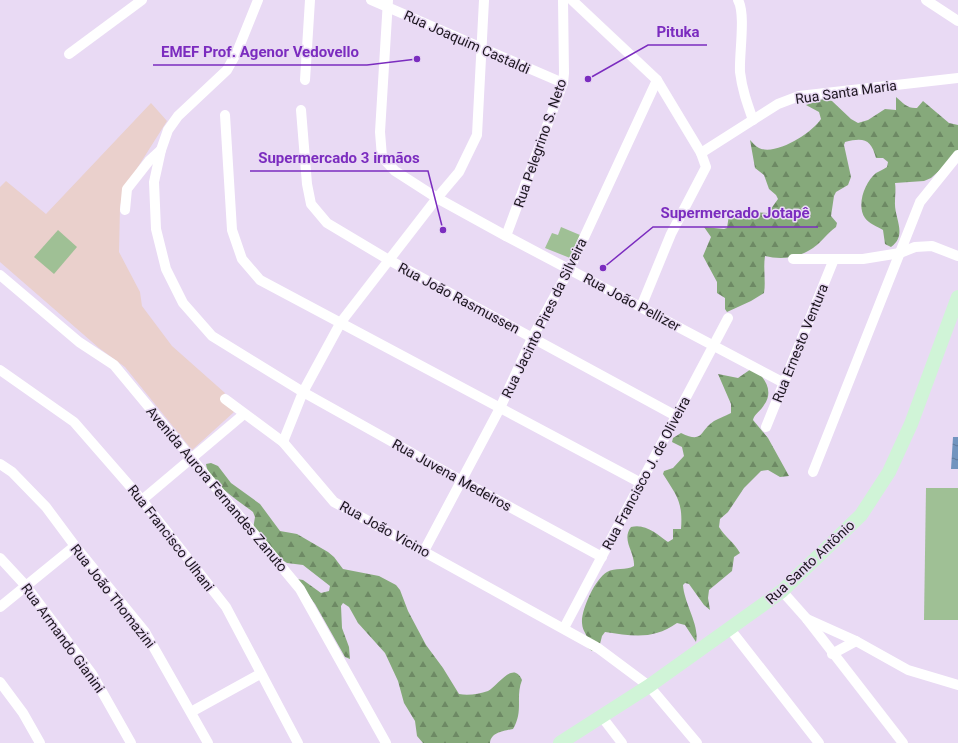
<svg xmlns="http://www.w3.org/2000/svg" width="958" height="743" font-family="Roboto,sans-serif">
<defs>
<pattern id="forest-firs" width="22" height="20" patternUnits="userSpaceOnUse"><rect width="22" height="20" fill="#86a97b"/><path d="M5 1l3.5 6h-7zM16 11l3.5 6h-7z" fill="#6d8964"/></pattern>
<pattern id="water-ripples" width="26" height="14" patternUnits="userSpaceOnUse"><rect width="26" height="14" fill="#7294bf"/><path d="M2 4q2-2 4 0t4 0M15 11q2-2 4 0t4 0" fill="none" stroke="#5d789b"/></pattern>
</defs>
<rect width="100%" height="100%" fill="#e9daf4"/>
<path fill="#ead0cc" d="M 151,103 L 167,121 L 124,189 L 120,207 L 119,252 L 140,292 L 142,306 L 172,346 L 225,393 L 220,399 L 234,412 L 192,450 L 125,367 L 99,348 L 0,262 L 0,187 L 6,181 L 46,214 Z"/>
<g fill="#9fc095">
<path d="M 561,227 L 580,235 L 570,258 L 545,248 L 552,233 L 558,235 Z"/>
<path d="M 58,230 L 77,247 L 54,274 L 34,257 Z"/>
<path d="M 926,488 L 958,488 L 958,620 L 924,620 Z"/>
</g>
<g fill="url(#forest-firs)">
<path d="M 896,97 C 903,103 908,109 917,108 L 923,101 L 949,123 L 958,125 L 958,154 L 931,178 L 924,181 L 895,183 C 896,190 895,195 895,202 C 894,218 908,235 891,247 L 885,244 L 883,230 C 878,227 868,223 865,218 C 856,205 865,182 876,173 C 880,171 884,169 887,167 L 888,162 L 883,158 L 876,158 C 871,140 865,137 845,142 L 844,145 L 851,177 L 848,185 L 836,192 L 834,196 L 831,216 L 837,223 L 836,227 C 827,233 822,242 813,248 C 799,258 781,260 765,256 C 763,269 766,281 764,293 L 751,301 L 727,312 L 725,309 L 725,298 L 717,293 L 717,282 L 703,256 L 711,237 L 704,227 L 724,229 L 727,228 L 729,215 L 740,218 L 748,212 L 768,213 L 778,199 L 776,195 L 769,189 L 764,175 L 755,168 L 750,140 C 752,142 755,146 759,148 C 776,156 812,133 821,119 L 819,112 L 806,105 L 823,99 L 832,101 L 851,119 L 858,123 L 868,120 L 885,109 L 896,110 Z"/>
<path d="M 751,369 L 755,369 C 765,379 774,391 764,405 C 761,411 754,414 753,420 L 768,438 L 789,476 L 780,477 L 768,470 L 761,471 L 744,488 L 728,512 L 720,519 L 719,527 C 725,537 734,542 740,553 L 734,557 L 732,571 L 709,590 L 708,598 L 710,610 L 704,605 L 689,584 L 685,583 L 683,585 C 684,603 700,626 696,642 L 685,625 L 677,623 C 653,640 633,636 605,632 L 602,636 L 599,648 L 592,651 L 587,647 C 589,632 583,635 582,623 C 581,610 595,579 607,572 C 615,567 626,571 634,566 C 635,552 621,540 631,527 C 645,523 657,534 668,542 L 673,539 L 673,529 L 681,529 C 683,502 677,496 663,474 L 664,471 L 673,468 L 684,456 L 682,447 L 672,442 L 673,438 L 681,433 C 704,444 699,431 714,421 C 719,418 726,416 731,413 L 731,404 L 718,374 L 738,378 Z"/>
<path d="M 211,463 L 218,466 L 231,483 L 260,504 L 280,531 L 297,534 L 328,552 L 334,557 L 343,569 L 379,576 L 396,585 L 400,590 L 408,611 L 426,645 L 443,668 L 459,694 C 468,696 479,694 488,691 C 498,686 513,660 522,680 C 515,698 524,710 513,729 C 504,731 491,732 490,743 L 423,743 L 417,736 L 415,721 L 404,703 L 398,681 L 385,653 L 358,623 L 349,607 L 343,603 L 341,606 L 342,628 L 349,647 L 350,659 L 345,657 L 315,604 L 297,579 L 303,580 L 321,593 L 329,591 L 330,586 L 303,565 L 287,563 L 278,557 L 269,544 L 253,529 L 255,517 L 253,512 C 239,501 208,482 206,464 Z"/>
</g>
<path fill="url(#water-ripples)" d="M 953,437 L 958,437 L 958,469 L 951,469 Z"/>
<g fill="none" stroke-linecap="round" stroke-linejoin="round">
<g stroke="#fff" stroke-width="10">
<path d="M 258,0 L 237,52 L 227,70 L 178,116 L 168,130 L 161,150 L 154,182 L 156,229 L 166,269 L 183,303 L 212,336 L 303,392 L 462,481 L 602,557"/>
<path d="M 371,0 L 563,83"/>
<path d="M 388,0 L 380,132 L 382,157 L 395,171 L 437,198 L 506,236 L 784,383"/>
<path d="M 572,0 L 657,80 L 701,153 L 706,167 L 671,234 L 641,307"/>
<path d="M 738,0 C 746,14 739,54 740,72 C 742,89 747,103 753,120"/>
<path d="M 926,0 L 958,21"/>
<path d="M 69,54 L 142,0"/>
<path d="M 305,80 L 310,0"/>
<path d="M 301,110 L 307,184 L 311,204 L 327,223 L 389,260 L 676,416"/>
<path d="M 225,115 L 232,230 L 242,259 L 260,280 L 641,483"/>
<path d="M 701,153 L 778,104 L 799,96 L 958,78"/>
<path d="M 125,210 L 127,189 L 149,161 L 161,150"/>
<path d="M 506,236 L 563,83 L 564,73 L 563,0"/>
<path d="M 793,259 L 863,259 L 900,253 L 915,247 L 932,246 L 958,256"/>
<path d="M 0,275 L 79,342 L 114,365 L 300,589 L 386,743"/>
<path d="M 0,370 L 74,422 L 142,500 L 226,607 L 298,743"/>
<path d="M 225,399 L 283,442 L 334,502 L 598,648 L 649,686 L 697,743"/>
<path d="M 766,427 L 834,259"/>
<path d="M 283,442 L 303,392 L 341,322 L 437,198 L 459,172 L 477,135 L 484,0"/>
<path d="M 0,464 L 12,472 L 46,507 L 75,546 L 145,632 L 208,743"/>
<path d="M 813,472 L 920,202 L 958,155"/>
<path d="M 142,500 L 244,414"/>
<path d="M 424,551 L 500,408 L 532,338 L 570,268 L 657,80"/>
<path d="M 0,558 L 26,586 L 92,674 L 131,743"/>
<path d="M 782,591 L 806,618 L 903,743"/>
<path d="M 0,607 L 75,546"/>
<path d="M 807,619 L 856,641 L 908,670 L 958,685"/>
<path d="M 564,628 L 728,318"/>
<path d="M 730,629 L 819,743"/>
<path d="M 832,654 L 856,641"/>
<path d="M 0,682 L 23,713 L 40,743"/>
<path d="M 191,712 L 260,674"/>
<path d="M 602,717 L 622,743"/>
</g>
<path stroke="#d0f4d7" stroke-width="14" d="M 560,743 L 649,686 L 782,591 L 861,515 L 889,472 L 911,424 L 958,297"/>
</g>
<g text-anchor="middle" stroke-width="3" stroke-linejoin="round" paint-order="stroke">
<g font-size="14" fill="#1c161f" stroke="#e9daf4">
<text transform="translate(467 42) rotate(24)" y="5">Rua Joaquim Castaldi</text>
<text transform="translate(846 92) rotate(-8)" y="5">Rua Santa Maria</text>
<text transform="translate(540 143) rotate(-71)" y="5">Rua Pelegrino S. Neto</text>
<text transform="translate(459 298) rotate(28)" y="5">Rua João Rasmussen</text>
<text transform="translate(632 302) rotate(28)" y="5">Rua João Pellizer</text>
<text transform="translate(544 318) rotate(-64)" y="5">Rua Jacinto Pires da Silveira</text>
<text transform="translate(800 343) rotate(-68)" y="5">Rua Ernesto Ventura</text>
<text transform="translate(646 473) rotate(-62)" y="5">Rua Francisco J. de Oliveira</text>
<text transform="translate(452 475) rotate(29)" y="5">Rua Juvena Medeiros</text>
<text transform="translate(217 489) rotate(50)" y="5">Avenida Aurora Fernandes Zanuto</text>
<text transform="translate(385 529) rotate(29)" y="5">Rua João Vicino</text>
<text transform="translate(171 538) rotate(52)" y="5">Rua Francisco Ulhani</text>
<text transform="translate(810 562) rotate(-43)" y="5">Rua Santo Antônio</text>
<text transform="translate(113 596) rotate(52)" y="5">Rua João Thomazini</text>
<text transform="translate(63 638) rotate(54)" y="5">Rua Armando Gianini</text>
</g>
</g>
<path fill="none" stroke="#7b2cbf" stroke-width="1.5" d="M588 79L648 45H707M417 59L367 65H153M443 230L428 171H250M603 268L653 227H818"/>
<g fill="#7b2cbf" stroke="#e9daf4" stroke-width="1.5">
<circle cx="588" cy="79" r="4"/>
<circle cx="417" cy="59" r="4"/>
<circle cx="443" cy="230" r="4"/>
<circle cx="603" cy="268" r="4"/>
</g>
<g font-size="15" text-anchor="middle" font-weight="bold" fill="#7b2cbf" stroke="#e9daf4" stroke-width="3" stroke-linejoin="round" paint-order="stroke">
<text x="678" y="37">Pituka</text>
<text x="260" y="57">EMEF Prof. Agenor Vedovello</text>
<text x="339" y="163">Supermercado 3 irmãos</text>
<text x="735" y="218">Supermercado Jotapê</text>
</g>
</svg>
